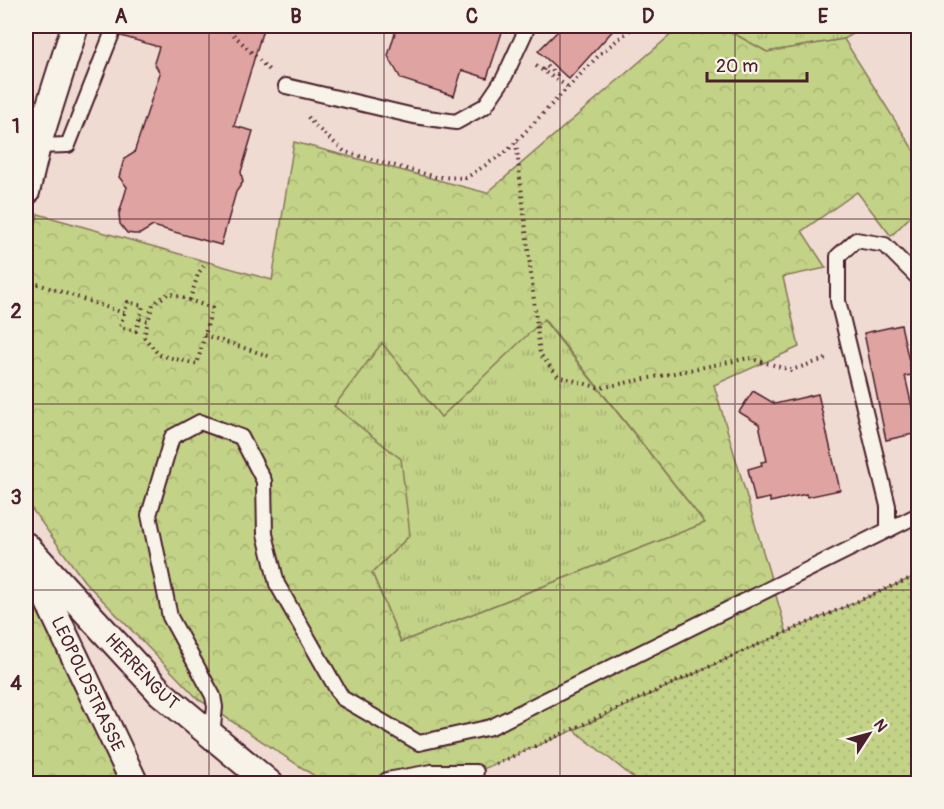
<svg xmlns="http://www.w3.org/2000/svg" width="944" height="809" font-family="Pangolin,sans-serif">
<defs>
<pattern id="grass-tufts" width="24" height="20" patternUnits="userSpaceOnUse" patternTransform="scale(1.5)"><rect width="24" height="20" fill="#c2d286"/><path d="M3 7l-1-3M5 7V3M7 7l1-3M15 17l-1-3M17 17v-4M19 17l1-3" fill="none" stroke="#a8b474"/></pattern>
<pattern id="forest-crowns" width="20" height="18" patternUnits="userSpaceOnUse" patternTransform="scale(1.5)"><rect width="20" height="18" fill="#c2d286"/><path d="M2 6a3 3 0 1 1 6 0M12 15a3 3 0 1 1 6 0" fill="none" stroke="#a8b474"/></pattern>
<pattern id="garden-dots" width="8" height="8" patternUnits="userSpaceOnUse" patternTransform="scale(1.5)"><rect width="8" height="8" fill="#c2d286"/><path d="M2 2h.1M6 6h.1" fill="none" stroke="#a8b474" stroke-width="1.8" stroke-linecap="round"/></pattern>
</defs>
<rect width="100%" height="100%" fill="#f0dbd3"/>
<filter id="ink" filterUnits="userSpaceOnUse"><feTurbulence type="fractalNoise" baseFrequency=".0167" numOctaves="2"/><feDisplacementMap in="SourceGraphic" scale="12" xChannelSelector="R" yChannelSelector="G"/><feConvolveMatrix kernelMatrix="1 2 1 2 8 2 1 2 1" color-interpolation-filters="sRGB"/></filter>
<g filter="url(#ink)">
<g fill="url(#grass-tufts)" stroke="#867858" stroke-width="1.5">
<path d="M 720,26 L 868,26 L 844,39 L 767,52 Z"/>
<path d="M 543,319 L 705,523 L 401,642 L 372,573 L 410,535 L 334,406 L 382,342 L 441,417 Z"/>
</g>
<g fill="url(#forest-crowns)" stroke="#867858" stroke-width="1.5" fill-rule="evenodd">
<path d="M 681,26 L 720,26 L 767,52 L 844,39 L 916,154 L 916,211 L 891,236 L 857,192 L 802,231 L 826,268 L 783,277 L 799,347 L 714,385 L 787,633 L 748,649 L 574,730 L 476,772 L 383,783 L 325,783 L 198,699 L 84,581 L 26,501 L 26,267 L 38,214 L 272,280 L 294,142 L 487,193 ZM 544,319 L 705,523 L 401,642 L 372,573 L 410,535 L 401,459 L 334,406 L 382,343 L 441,417 Z"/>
<path d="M 26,553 L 136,783 L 26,783 Z"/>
</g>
<path fill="url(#garden-dots)" stroke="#867858" stroke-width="1.5" d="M 918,575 L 918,783 L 640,783 L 574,730 L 748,649 Z"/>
<g fill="#dfa4a1" stroke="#4a1f2b" stroke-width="1.5">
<path d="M 120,26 L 264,26 L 234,126 L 253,131 L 241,172 L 243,182 L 236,192 L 221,245 L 153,226 L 140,234 L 134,234 L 127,233 L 120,224 L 119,214 L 127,187 L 119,177 L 124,159 L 134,153 L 160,73 L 154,63 L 159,47 L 121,36 Z"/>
<path d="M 397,26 L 504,26 L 487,78 L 462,70 L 454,96 L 401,79 L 388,56 Z"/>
<path d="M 563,26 L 617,26 L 569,79 L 538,51 Z"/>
<path d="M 901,325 L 912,375 L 905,376 L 918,433 L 886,440 L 864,333 Z"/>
<path d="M 753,391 L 775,404 L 818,394 L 840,490 L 807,497 L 806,494 L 770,502 L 770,498 L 755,501 L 748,469 L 762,465 L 761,462 L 767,461 L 759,424 L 739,412 Z"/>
</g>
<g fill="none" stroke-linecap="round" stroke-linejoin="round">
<g stroke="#4a1f2b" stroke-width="18">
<g id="service">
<path d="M 286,86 L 414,116 L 456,122 L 485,106 L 504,78 L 528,26"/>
<path d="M 37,146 L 68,145 L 113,31"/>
<path d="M 888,530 L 888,506 L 838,301 L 838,256 L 856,240 L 885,245 L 918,278"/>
<path d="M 212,736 L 215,707 L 213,696 L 170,617 L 149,515 L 172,437 L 200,422 L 241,437 L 264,481 L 265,534 L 277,584 L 342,698 L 419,743 L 491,727 L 918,515"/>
<path d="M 383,784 L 387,780 L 432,772 L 476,772"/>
</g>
</g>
<g stroke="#4a1f2b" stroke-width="30">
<g id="minor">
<path d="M 26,192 L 37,146 L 75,26"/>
<path id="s1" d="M 26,546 L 161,693 L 270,784"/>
<path id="s2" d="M 30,562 L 135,784"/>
</g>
</g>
<g stroke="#4a1f2b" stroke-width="4" stroke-dasharray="1.5 4.5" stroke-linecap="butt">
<path d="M 225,26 L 269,70"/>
<path d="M 536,66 L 568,87"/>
<path d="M 543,70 L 546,66 L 557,74 L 560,71"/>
<path d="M 308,117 L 314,125 L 345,152 L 436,177 L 466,178 L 507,151 L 601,53 L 635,26"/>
<path d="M 516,142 L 540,354 L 558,376 L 600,388 L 749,358 L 791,370 L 829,358"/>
<path d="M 26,280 L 124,313 L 128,302 L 143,306 L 136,331 L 120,327 L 124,313"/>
<path d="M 190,300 L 198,274 L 205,264"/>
<path d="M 140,319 L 148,321 L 153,304 L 169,293 L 212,308 L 197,364 L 159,355 L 144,337 L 148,321"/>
<path d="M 204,335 L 269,356"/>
<path d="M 496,764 L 748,649 L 918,575"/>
</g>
<use href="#service" stroke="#f7f3e8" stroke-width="14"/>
<use href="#minor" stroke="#f7f3e8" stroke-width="26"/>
</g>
</g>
<path fill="none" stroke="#4a1f2b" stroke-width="1.5" stroke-opacity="0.55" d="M 209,26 L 209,784M 384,26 L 384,784M 560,26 L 560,784M 735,26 L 735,784M 26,219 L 918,219M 26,404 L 918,404M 26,590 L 918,590"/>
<g text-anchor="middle" stroke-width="5" stroke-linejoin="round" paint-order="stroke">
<g font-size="18" fill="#4a1f2b" stroke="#f7f3e8">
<text dy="6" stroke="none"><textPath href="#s1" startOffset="171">HERRENGUT</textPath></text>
<text dy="6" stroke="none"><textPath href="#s2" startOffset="135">LEOPOLDSTRASSE</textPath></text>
</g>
</g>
<rect width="944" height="809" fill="none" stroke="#f7f3e8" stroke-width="66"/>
<g transform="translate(869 734) rotate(54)" stroke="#f7f3e8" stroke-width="4.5" paint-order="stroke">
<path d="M0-4.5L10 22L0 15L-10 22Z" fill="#4a1f2b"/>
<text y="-9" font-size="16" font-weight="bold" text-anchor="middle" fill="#4a1f2b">N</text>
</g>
<path d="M707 72v9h100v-9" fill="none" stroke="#4a1f2b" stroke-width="3"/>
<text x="716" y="72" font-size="18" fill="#4a1f2b" stroke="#f7f3e8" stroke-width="4.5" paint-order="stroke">20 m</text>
<rect x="33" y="33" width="878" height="743" fill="none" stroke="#4a1f2b" stroke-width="2"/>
<g font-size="20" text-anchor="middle" font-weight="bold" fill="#4a1f2b">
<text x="121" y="23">A</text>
<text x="296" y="23">B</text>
<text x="472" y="23">C</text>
<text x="648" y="23">D</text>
<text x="823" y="23">E</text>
<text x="16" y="133">1</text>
<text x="16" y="318">2</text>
<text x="16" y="504">3</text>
<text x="16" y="690">4</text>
</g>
</svg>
